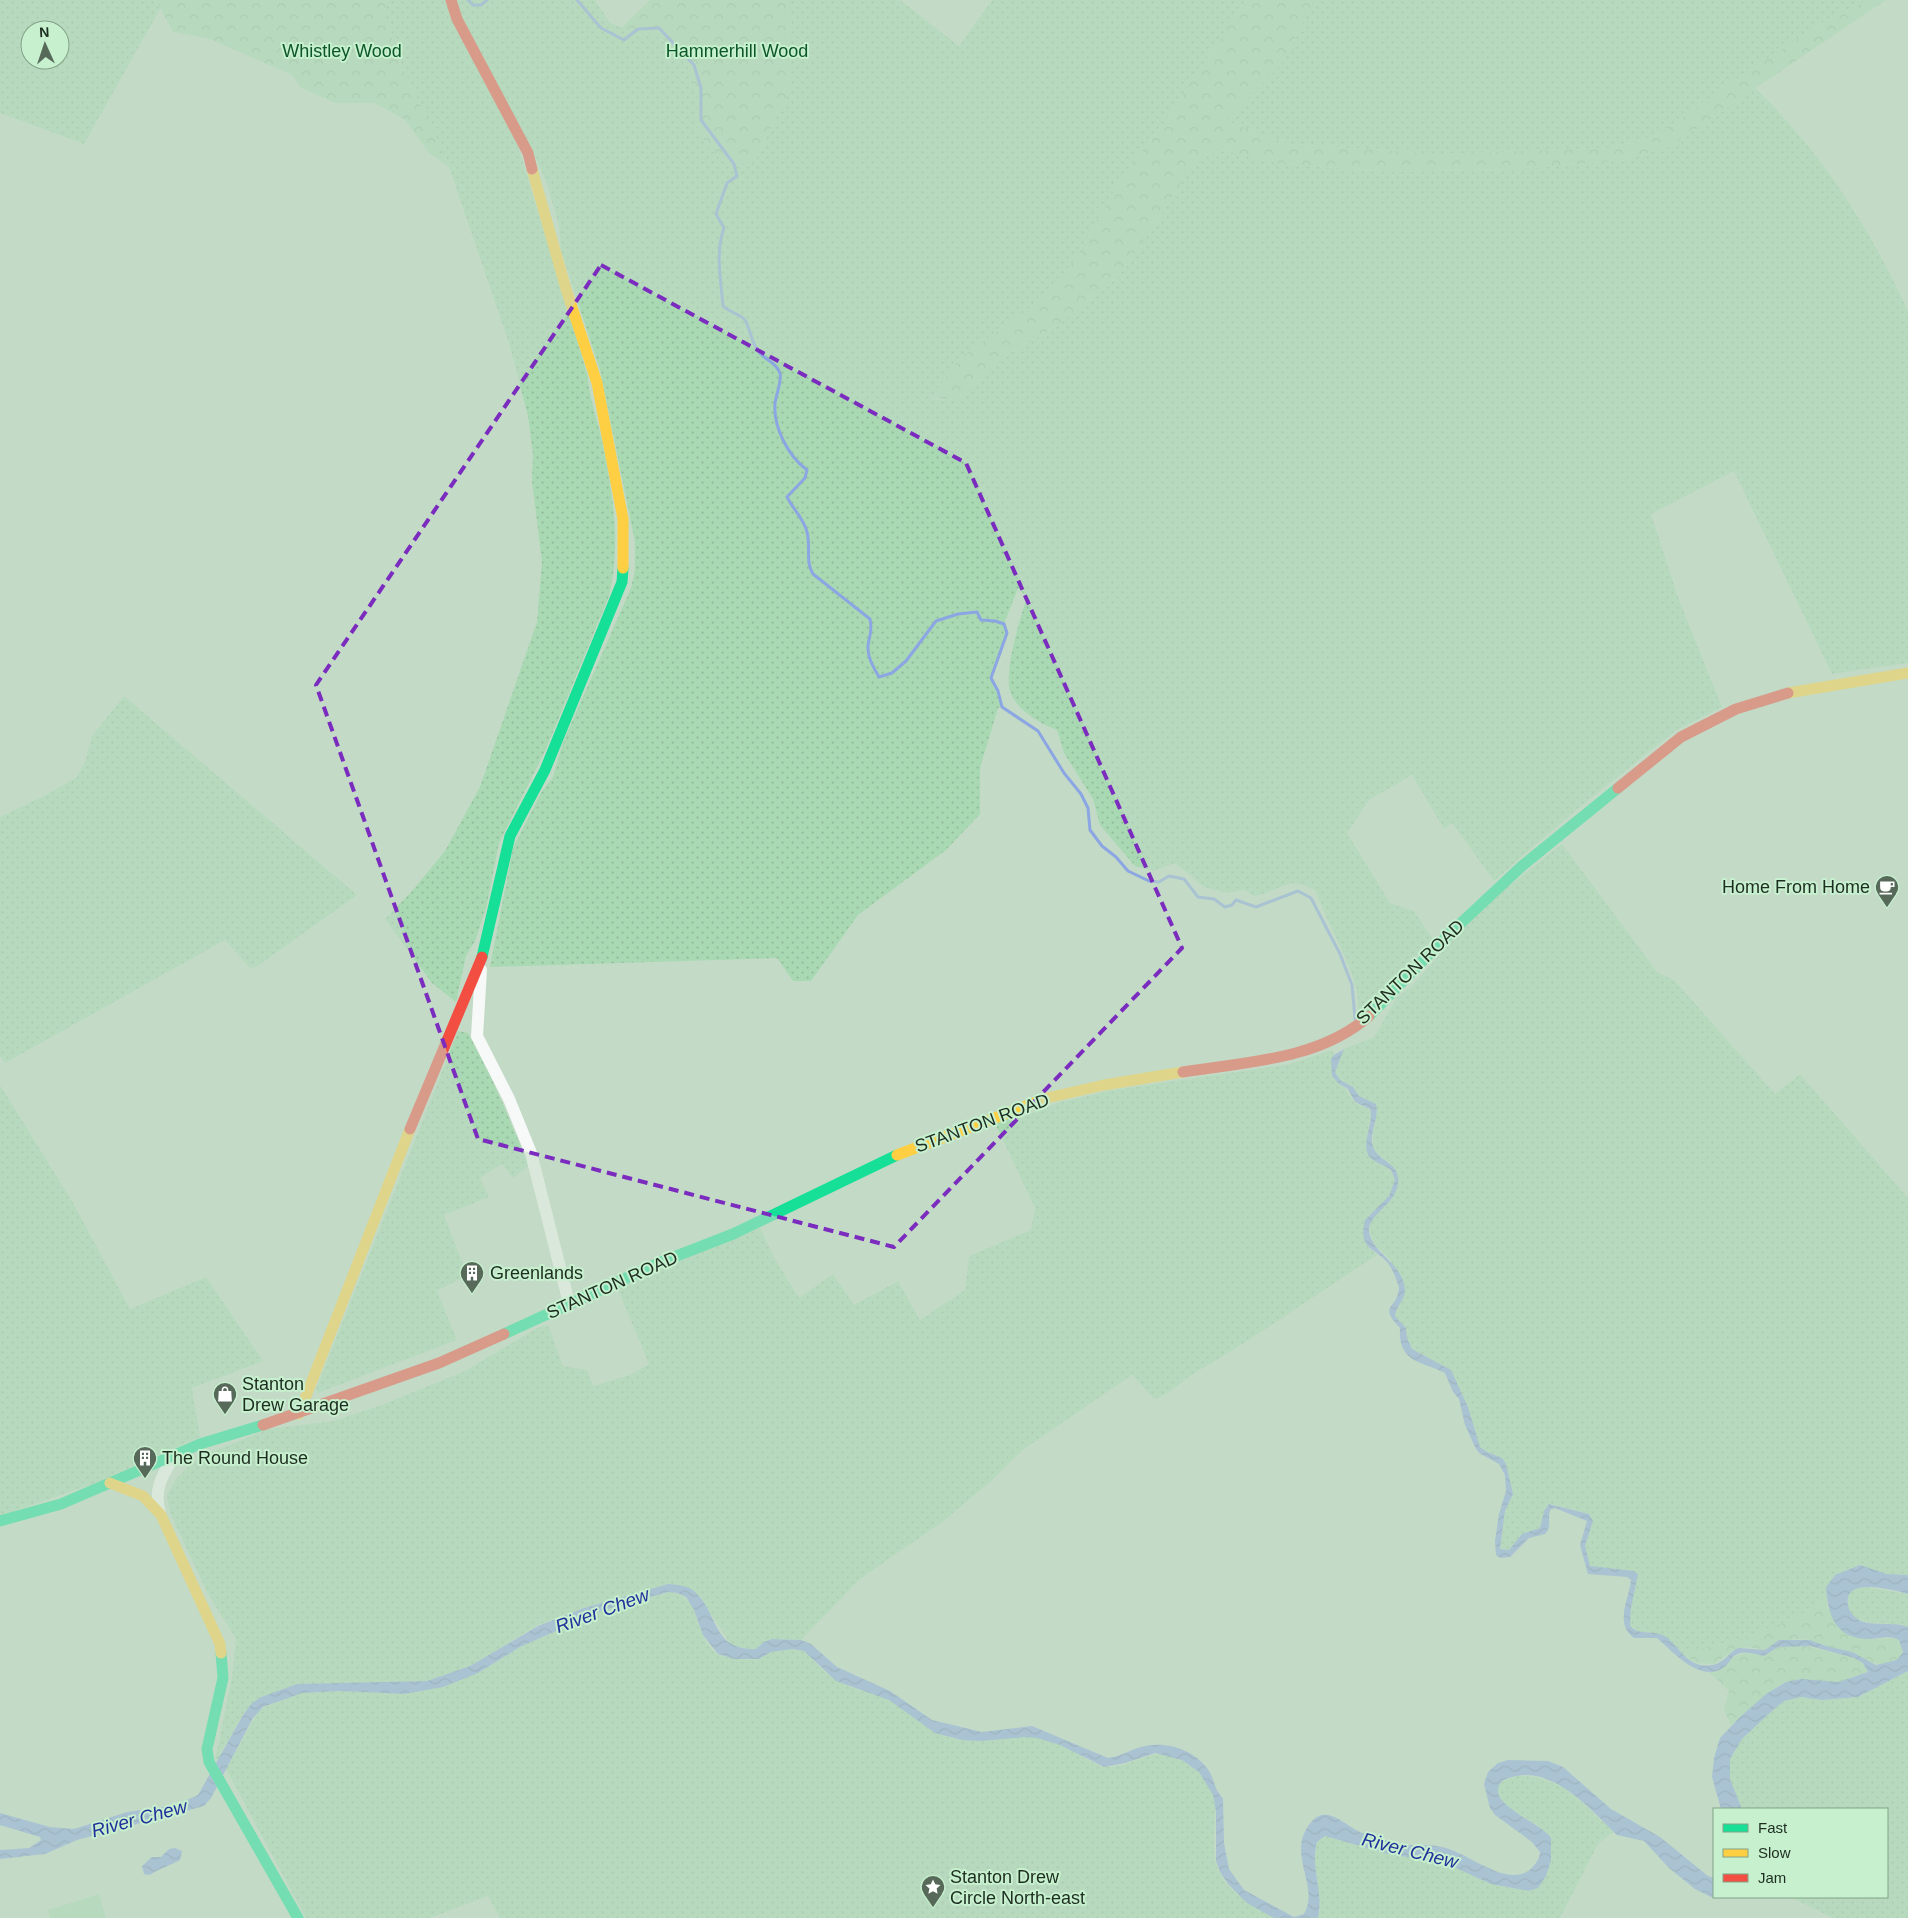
<svg xmlns="http://www.w3.org/2000/svg" width="1908" height="1918" font-family="Helvetica,sans-serif">
<defs>
<pattern id="grass-dots" width="8" height="8" patternUnits="userSpaceOnUse" patternTransform="scale(1.25)"><rect width="8" height="8" fill="#a9d9b3"/><path d="M2 2h.1M6 6h.1" fill="none" stroke="#91bb9a" stroke-width="1.8" stroke-linecap="round"/></pattern>
<pattern id="forest-crowns" width="20" height="18" patternUnits="userSpaceOnUse" patternTransform="scale(1.25)"><rect width="20" height="18" fill="#a9d9b3"/><path d="M2 6a3 3 0 1 1 6 0M12 15a3 3 0 1 1 6 0" fill="none" stroke="#91bb9a"/></pattern>
<pattern id="water-waves" width="16" height="10" patternUnits="userSpaceOnUse" patternTransform="scale(1.25)"><rect width="16" height="10" fill="#8ba6e2"/><path d="M0 5q4-4 8 0t8 0" fill="none" stroke="#7188b7"/></pattern>
</defs>
<rect width="100%" height="100%" fill="#c3dac7"/>
<g fill="url(#grass-dots)" fill-rule="evenodd">
<path d="M 0,0 L 156,0 L 160,9 L 84,144 L 0,113 ZM 30,30 L 60,30 L 60,60 L 30,60 Z"/>
<path d="M 387,0 L 595,0 L 610,23 L 640,34 L 652,33 L 663,41 L 690,69 L 698,96 L 697,125 L 707,147 L 722,159 L 753,165 L 790,89 L 788,0 L 900,0 L 959,46 L 992,0 L 1246,0 L 1166,120 L 1121,178 L 1074,262 L 1030,308 L 959,359 L 931,399 L 956,400 L 995,362 L 1059,324 L 1117,278 L 1152,229 L 1192,165 L 1219,149 L 1281,164 L 1395,172 L 1534,168 L 1624,160 L 1670,146 L 1755,88 C 1822,152 1869,227 1908,311 L 1908,663 L 1832,674 L 1734,471 L 1651,514 L 1679,600 L 1722,707 L 1675,731 L 1575,811 L 1494,881 L 1452,823 L 1444,829 L 1412,775 L 1369,800 L 1347,833 L 1390,903 L 1414,911 L 1433,939 L 1359,1016 C 1358,1004 1358,991 1354,981 C 1344,949 1326,922 1316,891 C 1287,874 1284,890 1254,896 L 1244,890 L 1226,893 L 1204,887 L 1175,863 L 1154,871 L 1135,866 L 1100,825 L 1093,799 L 1064,753 L 1057,730 C 1040,724 1016,710 1010,691 C 1004,670 1020,619 1027,597 L 1018,588 L 1004,624 L 1007,633 L 991,678 L 998,691 L 1002,707 L 998,708 L 980,768 L 980,814 L 946,850 L 858,915 L 811,981 L 793,981 L 777,958 L 490,967 L 513,848 L 541,793 L 553,777 L 563,742 L 631,588 L 635,570 L 635,542 L 600,370 L 561,251 L 559,226 L 547,184 L 533,152 L 518,146 L 587,373 C 589,395 596,415 601,436 C 612,487 622,545 609,596 L 546,749 L 499,843 L 486,909 L 475,941 L 466,956 L 456,1002 L 432,983 L 385,919 L 413,890 L 445,851 L 480,787 L 537,622 L 542,562 L 532,481 L 533,455 L 528,416 L 509,343 L 449,167 L 400,62 L 384,14 Z"/>
<path d="M 1314,0 L 1868,0 L 1825,21 L 1723,88 L 1657,136 L 1609,148 L 1438,154 L 1291,144 L 1225,121 L 1283,62 Z"/>
<path d="M 124,696 L 357,895 L 256,967 L 250,968 L 225,940 L 5,1063 L 0,1056 L 0,817 L 48,794 L 77,777 L 85,762 L 92,736 Z"/>
<path d="M 1562,844 L 1657,972 L 1675,981 L 1775,1094 L 1800,1074 L 1908,1198 L 1908,1575 L 1887,1574 L 1860,1565 L 1835,1575 L 1826,1587 L 1827,1598 C 1784,1629 1733,1641 1682,1654 L 1662,1635 L 1641,1633 L 1630,1626 L 1631,1608 L 1638,1574 L 1633,1571 L 1590,1566 L 1585,1546 L 1593,1521 L 1589,1514 L 1552,1504 L 1544,1511 L 1540,1528 C 1522,1536 1523,1537 1509,1550 L 1500,1549 L 1505,1511 L 1513,1494 L 1500,1457 L 1487,1452 L 1480,1447 L 1468,1407 L 1451,1370 L 1412,1349 L 1407,1338 L 1406,1328 L 1395,1315 L 1404,1295 L 1390,1259 L 1373,1243 L 1369,1227 C 1373,1212 1392,1207 1398,1185 L 1389,1162 L 1380,1157 L 1373,1147 L 1373,1133 L 1377,1111 L 1371,1103 L 1359,1096 L 1353,1087 L 1340,1080 L 1335,1072 L 1344,1049 L 1374,1037 L 1397,997 L 1411,987 L 1466,925 L 1505,889 Z"/>
<path d="M 458,1031 L 468,1033 L 492,1079 L 529,1165 L 513,1178 L 502,1164 L 480,1178 L 489,1197 L 444,1215 L 467,1275 L 437,1291 L 457,1340 L 318,1393 L 316,1389 Z"/>
<path d="M 1332,1050 L 1334,1055 L 1331,1059 L 1338,1083 C 1350,1089 1348,1098 1357,1104 C 1363,1107 1368,1106 1371,1112 L 1367,1137 L 1373,1160 L 1387,1167 L 1394,1175 C 1398,1193 1381,1206 1368,1216 L 1368,1247 L 1377,1255 C 1317,1294 1258,1336 1196,1372 C 1181,1381 1171,1394 1154,1399 L 1132,1375 L 1024,1449 L 989,1483 L 942,1522 L 860,1579 L 801,1640 C 784,1639 768,1637 756,1649 L 744,1649 L 732,1646 L 700,1598 L 668,1584 L 584,1608 L 538,1625 L 470,1666 L 427,1681 L 297,1684 L 261,1697 L 245,1711 L 220,1754 L 220,1759 L 215,1760 L 232,1677 L 236,1639 L 208,1594 L 170,1513 L 167,1495 L 176,1479 L 192,1463 L 216,1450 L 269,1429 L 333,1421 L 376,1407 L 463,1372 L 539,1327 L 548,1325 L 563,1366 L 587,1370 L 593,1386 L 630,1375 L 649,1364 L 617,1287 L 760,1228 L 775,1259 L 799,1298 L 833,1274 L 854,1305 L 898,1281 L 920,1320 L 965,1290 L 969,1256 L 1031,1230 L 1035,1208 L 994,1121 L 1025,1116 L 1057,1103 L 1113,1090 L 1290,1064 Z"/>
<path d="M 0,1085 L 72,1201 L 130,1309 L 206,1277 L 263,1361 L 192,1388 L 200,1437 L 93,1484 L 0,1516 Z"/>
<path d="M 1865,1587 L 1908,1594 L 1908,1627 C 1888,1619 1840,1632 1849,1594 L 1856,1588 Z"/>
<path d="M 670,1592 C 703,1597 694,1637 717,1654 C 724,1658 752,1661 760,1659 C 762,1658 763,1655 766,1654 C 776,1650 794,1648 804,1651 C 814,1661 825,1674 838,1681 C 853,1690 872,1691 887,1699 C 916,1714 928,1736 963,1740 C 988,1743 1014,1732 1038,1738 C 1049,1741 1060,1744 1070,1749 C 1081,1754 1095,1767 1107,1767 C 1138,1767 1149,1744 1184,1760 C 1236,1785 1204,1834 1218,1869 C 1230,1897 1254,1902 1274,1918 L 500,1918 L 488,1896 L 430,1918 L 306,1918 L 226,1769 L 259,1710 L 278,1701 L 302,1693 L 340,1691 L 404,1694 L 478,1673 L 520,1647 L 601,1611 Z"/>
<path d="M 1908,1671 L 1908,1918 L 1833,1918 L 1790,1897 L 1887,1897 L 1887,1809 L 1742,1809 L 1730,1779 L 1730,1759 L 1742,1739 L 1773,1710 L 1784,1701 L 1801,1697 L 1822,1700 L 1858,1697 Z"/>
<path d="M 1516,1776 C 1550,1774 1574,1793 1596,1816 C 1602,1822 1608,1824 1613,1832 L 1598,1844 L 1560,1918 L 1318,1918 L 1320,1910 L 1317,1875 L 1314,1867 L 1317,1842 L 1325,1836 L 1388,1854 L 1448,1863 L 1491,1884 L 1529,1891 L 1538,1888 L 1546,1876 L 1551,1861 L 1551,1838 C 1539,1819 1490,1809 1499,1783 Z"/>
</g>
<g fill="url(#forest-crowns)">
<path d="M 156,0 L 387,0 L 384,14 L 400,62 L 449,167 L 429,153 L 404,119 L 374,103 L 335,103 L 301,88 L 292,75 L 210,39 L 173,32 Z"/>
<path d="M 650,0 L 788,0 L 790,89 L 753,165 L 722,159 L 707,147 L 697,125 L 698,96 L 690,69 L 664,41 L 652,33 L 640,34 L 621,28 Z"/>
<path d="M 1246,0 L 1314,0 L 1283,62 L 1225,121 L 1291,144 L 1438,154 L 1609,148 L 1657,136 L 1723,88 L 1825,21 L 1868,0 L 1886,0 L 1670,146 L 1624,160 L 1534,168 L 1395,172 L 1281,164 L 1219,149 L 1192,165 L 1152,229 L 1117,278 L 1059,324 L 995,362 L 956,400 L 931,398 L 959,359 L 1030,308 L 1074,262 L 1121,178 L 1166,120 Z"/>
<path d="M 1827,1598 L 1827,1607 L 1870,1639 L 1897,1638 L 1902,1649 C 1901,1687 1825,1642 1809,1640 C 1793,1637 1779,1642 1765,1650 L 1748,1647 L 1734,1650 L 1714,1664 L 1696,1663 L 1682,1654 C 1733,1641 1784,1629 1827,1598 Z"/>
<path d="M 1801,1645 L 1854,1658 L 1863,1663 L 1868,1672 L 1839,1682 L 1792,1681 L 1779,1685 L 1731,1725 L 1724,1710 L 1729,1691 L 1709,1672 C 1739,1669 1723,1646 1764,1656 L 1778,1647 Z"/>
</g>
<path fill="#a9d9b3" d="M 99,1894 L 106,1918 L 50,1918 L 48,1910 Z"/>
<g fill="url(#water-waves)">
<path d="M 1344,1049 L 1335,1072 L 1340,1080 L 1353,1087 L 1359,1096 L 1376,1104 C 1380,1119 1367,1135 1374,1149 C 1381,1163 1401,1163 1398,1184 C 1395,1205 1367,1216 1369,1231 C 1371,1253 1404,1263 1405,1291 C 1405,1299 1396,1307 1395,1316 L 1406,1328 L 1407,1338 L 1412,1349 L 1451,1370 L 1468,1407 L 1480,1447 L 1487,1452 L 1502,1458 L 1506,1464 L 1513,1494 L 1505,1511 L 1500,1549 L 1509,1550 L 1522,1534 L 1540,1528 L 1544,1511 L 1549,1504 L 1589,1514 L 1593,1521 L 1585,1546 L 1590,1566 L 1634,1571 L 1638,1574 L 1631,1608 L 1630,1626 C 1639,1635 1649,1631 1660,1634 C 1679,1640 1685,1673 1716,1664 C 1725,1661 1730,1652 1738,1648 L 1765,1650 L 1779,1640 L 1810,1640 L 1826,1646 L 1852,1652 L 1876,1665 L 1897,1660 L 1903,1652 L 1899,1640 C 1891,1635 1881,1638 1872,1639 C 1836,1640 1828,1617 1826,1587 L 1835,1575 L 1860,1565 L 1887,1574 L 1908,1575 L 1908,1594 C 1893,1590 1843,1576 1848,1605 C 1849,1611 1853,1616 1859,1620 C 1873,1627 1893,1621 1908,1627 L 1908,1671 L 1858,1697 L 1822,1700 L 1801,1697 L 1784,1701 L 1773,1710 L 1742,1739 L 1730,1759 L 1730,1779 L 1742,1809 L 1721,1809 L 1712,1777 L 1714,1758 L 1720,1738 L 1739,1718 L 1766,1694 L 1786,1682 L 1801,1679 L 1839,1682 L 1868,1672 L 1863,1663 L 1854,1658 L 1810,1646 L 1778,1647 L 1764,1656 C 1754,1654 1743,1649 1734,1656 C 1730,1660 1728,1665 1723,1668 C 1700,1683 1673,1652 1657,1638 L 1634,1638 C 1614,1623 1629,1599 1631,1580 L 1627,1577 L 1588,1574 L 1580,1545 L 1587,1521 L 1555,1508 L 1551,1509 C 1546,1517 1553,1526 1545,1534 L 1529,1538 L 1510,1557 L 1500,1558 L 1496,1555 L 1495,1541 L 1499,1514 L 1506,1491 L 1505,1475 L 1499,1464 L 1479,1453 L 1475,1447 L 1465,1425 L 1459,1399 L 1453,1392 L 1445,1373 C 1421,1361 1398,1363 1400,1328 C 1377,1304 1398,1310 1399,1287 C 1396,1279 1393,1269 1387,1262 C 1373,1246 1358,1250 1365,1220 L 1389,1196 L 1395,1180 L 1391,1170 C 1386,1166 1379,1164 1373,1160 C 1357,1149 1375,1123 1370,1109 L 1355,1102 L 1348,1089 L 1338,1083 L 1332,1076 L 1331,1059 L 1334,1055 Z"/>
<path d="M 668,1584 C 676,1585 687,1585 694,1591 C 720,1614 711,1650 756,1649 L 764,1642 L 772,1639 L 801,1640 L 811,1644 L 837,1667 L 890,1691 L 932,1720 L 982,1732 L 1032,1726 L 1108,1758 C 1120,1757 1130,1750 1141,1747 C 1164,1740 1193,1749 1207,1768 C 1215,1778 1213,1789 1223,1798 L 1224,1843 L 1229,1869 L 1244,1890 L 1294,1917 L 1304,1914 C 1321,1885 1283,1852 1313,1820 C 1328,1805 1346,1826 1360,1832 C 1375,1837 1392,1843 1408,1845 C 1420,1846 1434,1844 1446,1848 C 1466,1854 1492,1874 1512,1875 C 1525,1876 1533,1869 1539,1858 L 1540,1852 L 1532,1842 L 1495,1815 L 1490,1808 L 1484,1784 L 1488,1772 L 1498,1763 L 1508,1760 L 1548,1761 L 1563,1767 L 1611,1809 L 1660,1837 L 1708,1876 L 1714,1878 L 1714,1897 L 1718,1897 L 1711,1897 L 1695,1889 L 1669,1868 L 1644,1841 L 1617,1835 C 1589,1808 1547,1758 1502,1781 C 1482,1803 1541,1822 1551,1838 L 1551,1861 L 1546,1876 L 1538,1888 L 1529,1891 L 1491,1884 L 1445,1863 L 1388,1854 L 1325,1836 L 1317,1842 C 1310,1868 1324,1891 1318,1918 L 1274,1918 L 1247,1903 L 1228,1884 L 1220,1872 L 1216,1861 L 1216,1812 L 1213,1795 L 1199,1772 L 1182,1760 L 1155,1753 L 1125,1763 L 1104,1767 L 1060,1745 L 1037,1738 L 1026,1737 L 980,1741 L 962,1740 L 935,1733 L 889,1700 L 836,1681 L 804,1651 L 793,1649 L 771,1652 L 759,1659 L 734,1659 L 718,1654 L 703,1635 L 694,1610 L 686,1597 L 677,1593 L 668,1592 L 601,1611 L 520,1647 L 478,1673 L 443,1687 L 404,1694 L 340,1691 L 302,1693 L 263,1707 L 253,1718 L 211,1798 L 204,1806 L 77,1840 L 45,1854 L 0,1859 L 0,1850 L 29,1848 L 41,1840 L 40,1837 L 0,1825 L 0,1813 L 50,1827 L 74,1829 L 127,1812 L 176,1805 L 198,1795 L 243,1715 L 252,1703 L 261,1697 L 297,1684 L 427,1681 L 470,1666 L 538,1626 L 584,1608 Z"/>
<path d="M 175,1848 L 182,1851 L 180,1860 C 169,1866 160,1868 150,1875 L 144,1874 L 142,1866 L 152,1857 L 161,1857 L 169,1849 Z"/>
</g>
<g fill="none" stroke-linecap="round" stroke-linejoin="round">
<g stroke="#8ba6e2" stroke-width="3">
<path d="M 468,0 L 473,5 L 481,5 L 487,0"/>
<path d="M 577,0 L 601,28 L 624,40 L 638,29 L 659,28 L 694,65 L 701,88 L 701,120 L 734,164 L 737,176 L 727,183 L 716,214 L 724,228 C 715,253 721,281 723,306 C 729,312 737,313 743,318 C 750,323 750,342 759,352 C 766,361 775,361 780,373 C 782,381 776,395 775,403 C 773,427 788,456 807,470 L 805,478 L 787,497 C 793,509 804,519 807,532 C 811,547 805,562 813,574 L 870,619 C 873,632 869,635 868,646 C 867,657 874,668 879,677 L 892,673 L 906,661 L 936,621 L 958,614 L 977,612 L 981,620 L 995,621 L 1004,624 L 1007,633 L 991,678 L 998,691 L 1002,707 L 1038,731 L 1064,773 L 1081,794 L 1088,808 L 1090,830 L 1102,846 L 1116,857 L 1128,871 L 1149,881 L 1159,882 L 1169,876 L 1184,879 L 1198,897 L 1214,899 L 1225,907 L 1232,905 L 1236,900 L 1256,907 L 1298,891 L 1311,898 L 1340,954 L 1352,985 L 1355,1019"/>
</g>
<g stroke="#f6f9f7" stroke-width="12">
<path d="M 481,970 L 477,1036 L 509,1099 L 531,1153 L 569,1303"/>
<path d="M 160,1513 C 153,1491 162,1474 175,1456"/>
</g>
<g stroke="#16e098" stroke-width="11">
<path d="M 482,957 L 510,836 L 545,770 L 622,582 L 623,568"/>
<path d="M 1369,1016 L 1446,937 L 1522,866 L 1618,788"/>
<path d="M 504,1334 L 661,1262 L 733,1234 L 897,1155"/>
<path d="M 0,1521 L 61,1504 L 200,1444 L 263,1425"/>
<path d="M 221,1653 L 223,1678 L 207,1749 L 209,1762 L 298,1918"/>
</g>
<g stroke="#ffcf43" stroke-width="11">
<path d="M 532,169 L 566,289 L 597,383 L 623,519 L 623,568"/>
<path d="M 1788,693 L 1908,673"/>
<path d="M 897,1155 L 1047,1098 L 1104,1085 L 1183,1072"/>
<path d="M 299,1414 L 410,1129"/>
<path d="M 110,1483 L 143,1496 L 161,1515 L 220,1644 L 221,1653"/>
</g>
<g stroke="#f24e42" stroke-width="11">
<path d="M 451,0 L 457,19 L 528,153 L 532,169"/>
<path d="M 1618,788 L 1681,737 L 1736,709 L 1788,693"/>
<path d="M 1183,1072 C 1245,1062 1319,1060 1369,1016"/>
<path d="M 410,1129 L 482,957"/>
<path d="M 263,1425 L 439,1363 L 504,1334"/>
</g>
</g>
<path d="M0 0H1908V1918H0ZM 601,265 L 966,463 L 1182,948 L 894,1247 L 478,1139 L 316,685 Z" fill="#c3dac7" fill-opacity=".55" fill-rule="evenodd"/>
<path fill="none" stroke="#7b2cbf" stroke-width="4" stroke-dasharray="10 6" stroke-linejoin="round" d="M 601,265 L 966,463 L 1182,948 L 894,1247 L 478,1139 L 316,685 Z"/>
<defs>
<g id="cafe-pin" transform="scale(1.25)"><path d="M0 17L-7.5 6A9.5 9.5 0 1 1 7.5 6Z" fill="#576a5a" stroke="#c7f0ce"/><path d="M-5.5-4.5H6V0H3Q3 3.5 0 3.5H-2.5Q-5.5 3.5-5.5 0ZM3-3.2v2h1.7v-2ZM-6 4.5H4V6H-6Z" fill="#fff"/></g>
<g id="building-pin" transform="scale(1.25)"><path d="M0 17L-7.5 6A9.5 9.5 0 1 1 7.5 6Z" fill="#576a5a" stroke="#c7f0ce"/><path d="M-4-6H4V6H1V3H-1V6H-4ZM-2.5-4.3h1.7v1.8h-1.7ZM.8-4.3h1.7v1.8H.8ZM-2.5-1h1.7V.8h-1.7ZM.8-1h1.7V.8H.8Z" fill="#fff"/></g>
<g id="shop-pin" transform="scale(1.25)"><path d="M0 17L-7.5 6A9.5 9.5 0 1 1 7.5 6Z" fill="#576a5a" stroke="#c7f0ce"/><path d="M-5-2.5h2.3a2.7 3.5 0 0 1 5.4 0H5L5.5 6h-11ZM-1.5-2.5h3a1.5 2.3 0 0 0-3 0Z" fill="#fff"/></g>
<g id="sight-pin" transform="scale(1.25)"><path d="M0 17L-7.5 6A9.5 9.5 0 1 1 7.5 6Z" fill="#576a5a" stroke="#c7f0ce"/><path d="M0-6L1.8-2.2L6-1.7L2.9 1.2L3.7 5.4L0 3.3L-3.7 5.4L-2.9 1.2L-6-1.7L-1.8-2.2Z" fill="#fff"/></g>
</defs>
<g fill-rule="evenodd">
<use href="#cafe-pin" x="1887" y="887"/>
<use href="#building-pin" x="472" y="1273"/>
<use href="#shop-pin" x="225" y="1394"/>
<use href="#building-pin" x="145" y="1458"/>
<use href="#sight-pin" x="933" y="1887"/>
</g>
<g text-anchor="middle" stroke-width="4" stroke-linejoin="round" paint-order="stroke">
<g font-size="18" fill="#0c5727" stroke="#c7f0ce">
<text x="342" y="57">Whistley Wood</text>
<text x="737" y="57">Hammerhill Wood</text>
</g>
<g font-size="18" fill="#1d2d20" stroke="#c7f0ce" text-anchor="start">
<text x="1870" y="893" text-anchor="end">Home From Home</text>
<text x="490" y="1279">Greenlands</text>
<text x="242" y="1390">Stanton<tspan x="242" dy="21">Drew Garage</tspan></text>
<text x="162" y="1464">The Round House</text>
<text x="950" y="1883">Stanton Drew<tspan x="950" dy="21">Circle North-east</tspan></text>
</g>
<g font-size="18" fill="#1d2d20" stroke="#c7f0ce">
<text transform="translate(1410 972) rotate(-44)" y="6">STANTON ROAD</text>
<text transform="translate(982 1123) rotate(-20)" y="6">STANTON ROAD</text>
<text transform="translate(612 1285) rotate(-24)" y="6">STANTON ROAD</text>
</g>
<g font-size="19" font-style="italic" fill="#22309b" stroke="#c7f0ce">
<text transform="translate(602 1610) rotate(-20)" y="7">River Chew</text>
<text transform="translate(139 1818) rotate(-15)" y="7">River Chew</text>
<text transform="translate(1410 1850) rotate(14)" y="7">River Chew</text>
</g>
</g>
<rect x="1713" y="1808" width="175" height="90" fill="#c7f0ce" stroke="#83a288"/>
<rect x="1723" y="1824" width="25" height="8" fill="#16e098" stroke="#83a288"/>
<text x="1758" y="1833" font-size="15" fill="#1d2d20">Fast</text>
<rect x="1723" y="1849" width="25" height="8" fill="#ffcf43" stroke="#83a288"/>
<text x="1758" y="1858" font-size="15" fill="#1d2d20">Slow</text>
<rect x="1723" y="1874" width="25" height="8" fill="#f24e42" stroke="#83a288"/>
<text x="1758" y="1883" font-size="15" fill="#1d2d20">Jam</text>
<g transform="translate(45 45) rotate(357)"><circle r="24" fill="#c7f0ce" stroke="#83a288"/>
<path d="M0-4L9 19L0 12L-9 19Z" fill="#576a5a"/>
<text y="-8" font-size="14" font-weight="bold" text-anchor="middle" fill="#1d2d20">N</text>
</g>
</svg>
